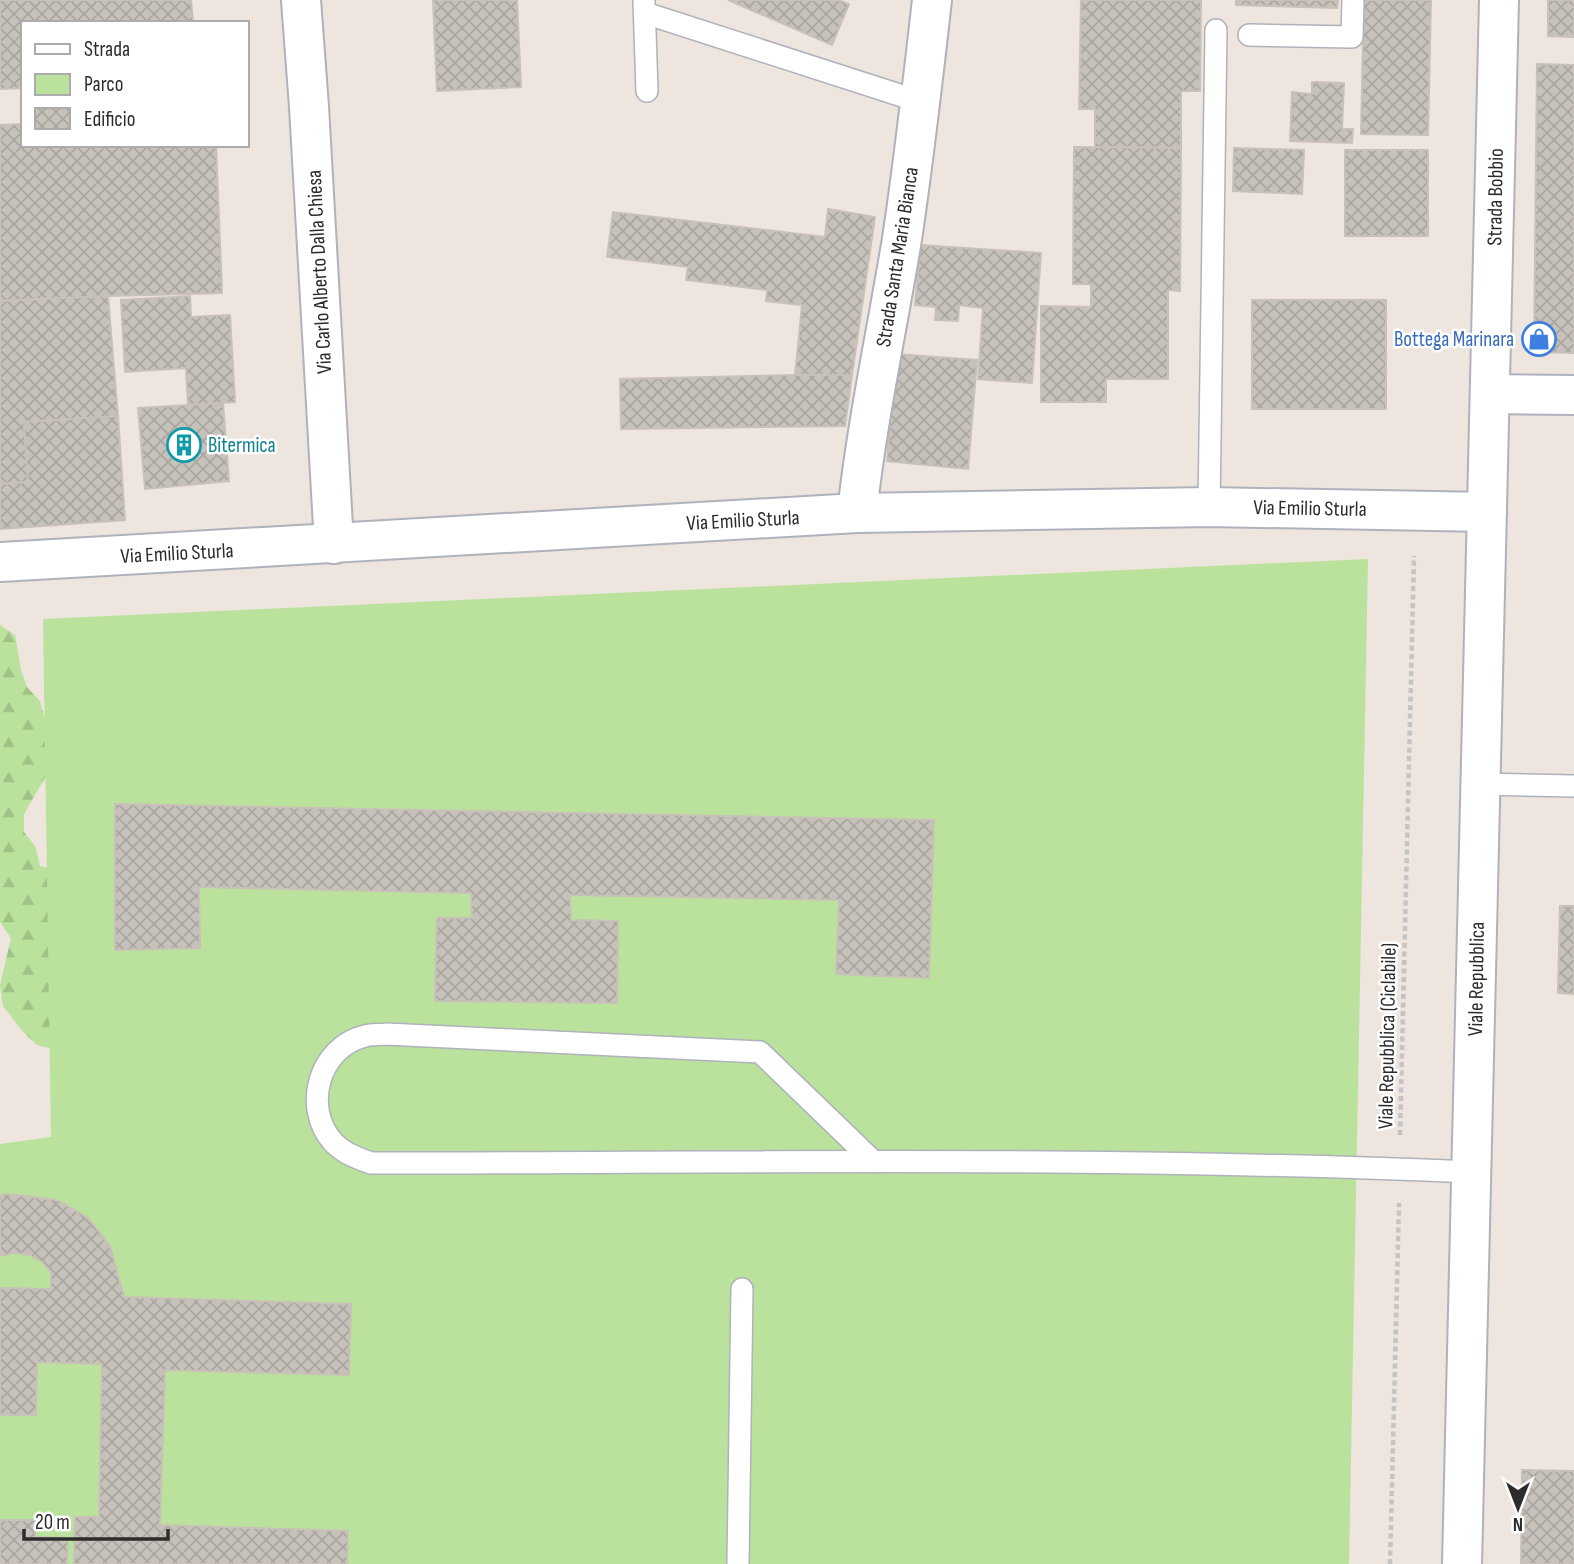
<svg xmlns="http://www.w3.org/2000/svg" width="1574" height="1564" font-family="'Sofia Sans Condensed',sans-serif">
<defs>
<pattern id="forest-firs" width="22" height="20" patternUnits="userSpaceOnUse" patternTransform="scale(1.75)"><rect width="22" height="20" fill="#bae29c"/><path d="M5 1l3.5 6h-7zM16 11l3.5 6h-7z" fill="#a0c287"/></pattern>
<pattern id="building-cross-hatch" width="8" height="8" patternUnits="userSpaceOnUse" patternTransform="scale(1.75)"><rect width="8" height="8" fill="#c6c1ba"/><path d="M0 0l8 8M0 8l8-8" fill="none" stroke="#aaa6a0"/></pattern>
</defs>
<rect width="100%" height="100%" fill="#ede5de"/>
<path fill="url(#forest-firs)" d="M 0,625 L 15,635 L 21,670 L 27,687 L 40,701 L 49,734 L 50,769 L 24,814 L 24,832 L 35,846 L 40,866 L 63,872 L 88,1058 L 37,1045 L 24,1033 L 3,1006 L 0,985 L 11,938 L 0,922 Z"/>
<path fill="#bae29c" d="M 1368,559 L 1349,1564 L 0,1564 L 0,1144 L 51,1137 L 43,619 Z"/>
<g fill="url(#building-cross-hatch)" stroke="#c9c1b8" stroke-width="2">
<path d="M 0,0 L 191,0 L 193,23 L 23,23 L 23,88 L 0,89 Z"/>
<path d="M 433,0 L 517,0 L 521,87 L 437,91 Z"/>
<path d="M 728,0 L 838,0 L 849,4 L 832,45 Z"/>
<path d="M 1081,0 L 1201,0 L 1200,91 L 1181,91 L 1181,148 L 1095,147 L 1095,109 L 1079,109 Z"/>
<path d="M 1236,0 L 1338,0 L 1337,8 L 1236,5 Z"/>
<path d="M 1364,0 L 1431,0 L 1428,135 L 1361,134 Z"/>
<path d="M 1548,0 L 1574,0 L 1574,37 L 1548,36 Z"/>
<path d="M 1537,64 L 1574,65 L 1574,353 L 1534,352 Z"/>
<path d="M 1312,82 L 1344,83 L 1342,129 L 1353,129 L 1352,143 L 1290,141 L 1292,92 L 1312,94 Z"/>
<path d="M 23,124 L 23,145 L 216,145 L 222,293 L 108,296 L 0,301 L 0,125 Z"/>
<path d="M 1074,147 L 1181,148 L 1180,291 L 1168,290 L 1168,379 L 1106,379 L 1106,402 L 1041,402 L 1041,306 L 1091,307 L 1091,284 L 1073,284 Z"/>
<path d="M 1234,148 L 1304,150 L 1302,194 L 1233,191 Z"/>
<rect x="1345" y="150" width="83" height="86"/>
<path d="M 828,209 L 875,217 L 852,375 L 795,375 L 802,305 L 766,301 L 767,290 L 686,280 L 688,267 L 607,257 L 613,212 L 825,237 Z"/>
<path d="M 920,245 L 1041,253 L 1032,383 L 978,379 L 983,308 L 959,305 L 958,321 L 935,320 L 936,307 L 915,305 Z"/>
<path d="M 108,296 L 118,416 L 24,422 L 28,482 L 0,484 L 0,301 Z"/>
<path d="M 190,296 L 191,317 L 230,315 L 235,402 L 188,405 L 186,368 L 125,372 L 121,300 Z"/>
<rect x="1252" y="300" width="134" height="109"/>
<path d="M 895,354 L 977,360 L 968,469 L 887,461 Z"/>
<path d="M 795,375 L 852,375 L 845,426 L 621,429 L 620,379 Z"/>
<path d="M 223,403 L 229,481 L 145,489 L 138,408 Z"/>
<path d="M 118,416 L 125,520 L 0,529 L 0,484 L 28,482 L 24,422 Z"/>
<path d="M 115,804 L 934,820 L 929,978 L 836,974 L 839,900 L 570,895 L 571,920 L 618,921 L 617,1003 L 435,1001 L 437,918 L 472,918 L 471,893 L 199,887 L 200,948 L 115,950 Z"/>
<path d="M 1560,906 L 1574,906 L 1574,994 L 1558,993 Z"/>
<path d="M 5,1194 L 57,1200 L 88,1218 L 110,1246 L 124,1297 L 351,1304 L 349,1375 L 165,1370 L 160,1525 L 348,1531 L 347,1564 L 74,1564 L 75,1517 L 99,1517 L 102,1364 L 37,1362 L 36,1415 L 0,1415 L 0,1288 L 51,1289 L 51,1272 L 42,1262 L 30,1255 L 14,1253 L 0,1256 L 0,1196 Z"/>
<path d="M 1522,1470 L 1574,1471 L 1574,1564 L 1521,1564 Z"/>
<path d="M 0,1520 L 35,1520 L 35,1537 L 68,1538 L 67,1564 L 0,1564 Z"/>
</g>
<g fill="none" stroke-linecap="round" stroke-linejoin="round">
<g stroke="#afb2bc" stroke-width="24">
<g id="service">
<path d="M 644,2 L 647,91"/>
<path d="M 645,13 L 921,102"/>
<path d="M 1249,35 L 1352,37 L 1353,0"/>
<path d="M 1209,507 L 1216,30"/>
<path d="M 1481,784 L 1574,786"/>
<path d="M 873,1161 L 760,1052 L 386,1034 C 380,1035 371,1034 365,1036 C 319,1047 302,1107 333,1142 C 343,1153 357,1158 371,1163 C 737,1163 1105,1156 1472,1172"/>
<path d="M 738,1564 L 742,1289"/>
</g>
</g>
<g stroke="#afb2bc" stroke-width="42">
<g id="minor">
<path d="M 301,0 L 309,107 L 334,544"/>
<path d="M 1490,394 L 1574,395"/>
<path d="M 857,513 C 867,421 887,330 902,239 C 914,159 923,80 932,0"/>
<path d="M 0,562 L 857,513 L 1209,507 L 1487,512"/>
</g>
</g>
<g stroke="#afb2bc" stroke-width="42">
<path id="secondary" d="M 1462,1564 L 1499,0"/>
</g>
<g stroke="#c4c4c4" stroke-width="4.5" stroke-dasharray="5 3.5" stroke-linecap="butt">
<path d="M 1400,1135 L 1414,556"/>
<path d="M 1390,1564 L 1399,1203"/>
</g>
<use href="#service" stroke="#fff" stroke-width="21"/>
<use href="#minor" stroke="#fff" stroke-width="38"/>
<use href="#secondary" stroke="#fff" stroke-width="38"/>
</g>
<defs>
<g id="shop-ring" transform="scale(1.75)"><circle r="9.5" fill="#fff" stroke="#3f7fe0" stroke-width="1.5"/><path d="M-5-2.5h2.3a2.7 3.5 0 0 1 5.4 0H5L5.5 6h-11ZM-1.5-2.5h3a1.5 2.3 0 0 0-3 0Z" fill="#3f7fe0"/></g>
<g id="building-ring" transform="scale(1.75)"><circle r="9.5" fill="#fff" stroke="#0f9aa8" stroke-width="1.5"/><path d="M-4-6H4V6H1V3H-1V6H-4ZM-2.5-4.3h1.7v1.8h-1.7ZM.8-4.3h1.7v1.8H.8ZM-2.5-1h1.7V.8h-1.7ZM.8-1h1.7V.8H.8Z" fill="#0f9aa8"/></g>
</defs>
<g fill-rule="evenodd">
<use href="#shop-ring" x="1539" y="339"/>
<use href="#building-ring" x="184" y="445"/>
</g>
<g text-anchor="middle" stroke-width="5" stroke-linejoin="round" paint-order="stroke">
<g font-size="21" fill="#2c2c2c" stroke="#fff">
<text transform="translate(1495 197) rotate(-89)" y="7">Strada Bobbio</text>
<text transform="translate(897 257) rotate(-81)" y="7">Strada Santa Maria Bianca</text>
<text transform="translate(319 272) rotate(-93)" y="7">Via Carlo Alberto Dalla Chiesa</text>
<text transform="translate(1310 508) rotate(1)" y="7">Via Emilio Sturla</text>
<text transform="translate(743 520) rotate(-3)" y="7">Via Emilio Sturla</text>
<text transform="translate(177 553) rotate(-3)" y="7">Via Emilio Sturla</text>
<text transform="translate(1476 979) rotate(-89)" y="7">Viale Repubblica</text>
<text transform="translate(1387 1036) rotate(-89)" y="7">Viale Repubblica (Ciclabile)</text>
</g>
<g font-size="21" fill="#366cbe" stroke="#fff" text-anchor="end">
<text x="1514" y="346">Bottega Marinara</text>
</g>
<g font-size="21" fill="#0d838f" stroke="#fff" text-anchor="start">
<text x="208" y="452">Bitermica</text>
</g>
</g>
<rect x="21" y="21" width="228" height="126" fill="#ffffff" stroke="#ababab" stroke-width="2"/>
<rect x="35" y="44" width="35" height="10" fill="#ffffff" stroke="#ababab" stroke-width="2"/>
<text x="84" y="56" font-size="21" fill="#2c2c2c">Strada</text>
<rect x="35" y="74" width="35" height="21" fill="#bae29c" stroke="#ababab" stroke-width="2"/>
<text x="84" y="91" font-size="21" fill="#2c2c2c">Parco</text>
<rect x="35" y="108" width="35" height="21" fill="url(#building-cross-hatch)" stroke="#ababab" stroke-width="2"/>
<text x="84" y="126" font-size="21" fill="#2c2c2c">Edificio</text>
<g transform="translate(1518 1508) rotate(180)" stroke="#ffffff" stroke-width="5" paint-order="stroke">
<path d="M0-5L12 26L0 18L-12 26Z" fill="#2c2c2c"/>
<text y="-10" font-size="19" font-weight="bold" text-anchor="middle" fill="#2c2c2c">N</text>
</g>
<path d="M24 1529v10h144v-10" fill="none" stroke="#2c2c2c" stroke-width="3.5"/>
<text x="35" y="1529" font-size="21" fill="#2c2c2c" stroke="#ffffff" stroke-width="5" paint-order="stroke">20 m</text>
</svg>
